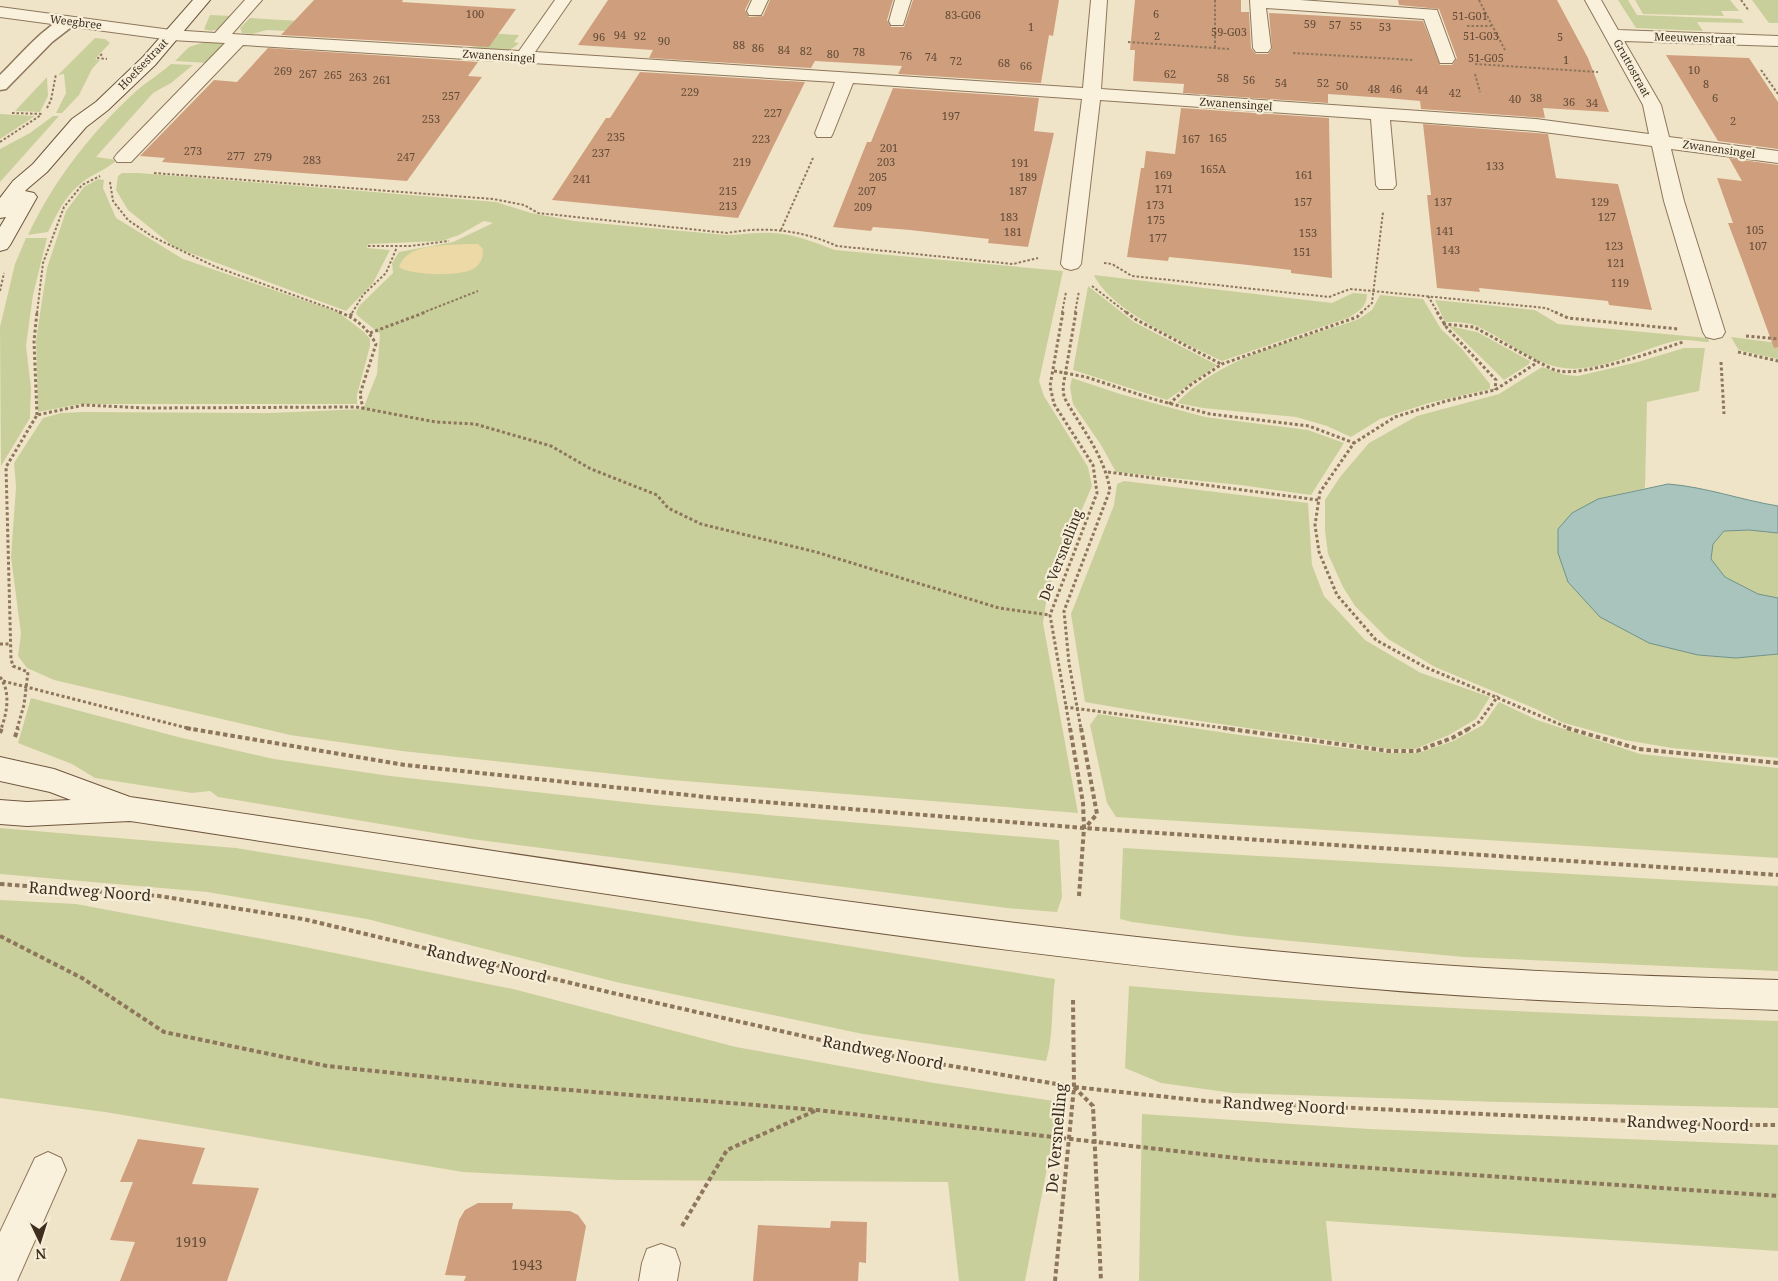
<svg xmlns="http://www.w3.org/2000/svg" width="1778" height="1281" font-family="'Noto Serif',serif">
<rect width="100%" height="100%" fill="#f0e4c8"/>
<g fill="#c9cf9b">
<path d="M 1618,0 L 1628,0 L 1637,15 L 1741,19 L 1744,23 L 1697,22 L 1703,31 L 1636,28 Z"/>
<path d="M 1635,0 L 1730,0 L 1739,11 L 1721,11 L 1724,16 L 1643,14 Z"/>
<path d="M 1752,0 L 1778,0 L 1778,23 L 1769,23 Z"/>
<path d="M 210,15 L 233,16 C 225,24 217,35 204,29 Z"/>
<path d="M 250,18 L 331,23 L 323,33 L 267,30 L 252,34 L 242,33 L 240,28 Z"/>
<path d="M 431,30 L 519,35 L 514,42 L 519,43 C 501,64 452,38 431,30 Z"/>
<path d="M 95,38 L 105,39 L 110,43 L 95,59 L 100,60 L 92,69 L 79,95 L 62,113 L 56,113 L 66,93 L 64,74 L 58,75 Z"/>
<path d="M 205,42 L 225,42 L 207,63 L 175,61 L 189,47 Z"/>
<path d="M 171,64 L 193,65 L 171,83 L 153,93 L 96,157 L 117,160 C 105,171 89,175 78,186 C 64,198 56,216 48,232 L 28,235 C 53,182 89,135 132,95 C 144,83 159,75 171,64 Z"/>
<path d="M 47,77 L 48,96 L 40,112 L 15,111 Z"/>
<path d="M 0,114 L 35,116 L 0,139 Z"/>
<path d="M 53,116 L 59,116 L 0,182 L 0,149 L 30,133 Z"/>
<path d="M 122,173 L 139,173 L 496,202 L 531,213 L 574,221 L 726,235 C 738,235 749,233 761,233 C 787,231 811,241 835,250 L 1063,271 L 1039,381 L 1044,396 L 1088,467 L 1092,486 L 1048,589 L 1043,623 L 1078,813 L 660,779 L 402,751 L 290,735 L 54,680 L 27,668 L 18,656 L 21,634 L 11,557 L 16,487 L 14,463 L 43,418 L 61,413 L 84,412 L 269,413 L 363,409 L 377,374 L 380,334 L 358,316 L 356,313 L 359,306 L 393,273 L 392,263 L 399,252 L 453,242 L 493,223 L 484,221 L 459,235 L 442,241 L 368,244 L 367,248 L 390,250 L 373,283 L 346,311 L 174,247 L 128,210 L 116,190 L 118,176 Z"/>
<path d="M 98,179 L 104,180 L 103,188 L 116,218 L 183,259 L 338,312 L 364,332 L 370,339 L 370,346 L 357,395 L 357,404 L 81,404 L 38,412 L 36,340 L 47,268 L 66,211 L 84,187 Z"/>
<path d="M 26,238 L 47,238 L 33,295 L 26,346 L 31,388 L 30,418 L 1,466 L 0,327 L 15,264 Z"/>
<path d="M 1094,275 L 1332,303 L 1353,293 L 1367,294 C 1367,307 1358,312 1348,318 L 1222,361 C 1186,343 1111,312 1094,275 Z"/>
<path d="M 1088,286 L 1134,322 L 1217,365 L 1167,400 L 1073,370 Z"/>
<path d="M 1380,295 L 1423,299 L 1441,329 L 1462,349 L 1490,384 L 1490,389 L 1429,403 L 1380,419 L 1351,437 L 1327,426 L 1296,417 L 1203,408 L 1177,403 C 1224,354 1297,341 1359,319 L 1372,310 Z"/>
<path d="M 1435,300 L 1535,310 L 1558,324 L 1708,338 L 1709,342 C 1698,342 1686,338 1675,341 C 1641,349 1599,373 1564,368 C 1532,364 1507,340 1479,327 C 1469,322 1456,322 1445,322 Z"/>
<path d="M 1449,326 L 1477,332 L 1530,361 L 1529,364 L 1504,380 Z"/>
<path d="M 1731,337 L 1778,343 L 1778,359 L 1742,351 L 1738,349 Z"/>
<path d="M 1684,348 L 1705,348 L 1699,391 L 1647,402 L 1645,488 L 1598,499 L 1698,655 L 1736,658 L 1778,654 L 1778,758 L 1672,748 L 1625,740 L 1561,722 L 1536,709 L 1435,667 L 1388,639 L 1355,606 L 1343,587 L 1328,554 L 1325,531 L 1325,500 L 1340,477 L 1369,443 L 1417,416 L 1499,394 L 1542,367 L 1565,375 L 1578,376 L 1638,362 Z"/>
<path d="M 1072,378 L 1120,394 L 1205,417 L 1308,430 L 1344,443 L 1311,495 L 1240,485 L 1116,472 L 1101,445 L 1073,404 L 1070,387 Z"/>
<path d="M 1124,481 L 1308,503 L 1312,565 L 1324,596 L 1365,640 L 1421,673 L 1490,697 L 1476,719 L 1449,735 L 1415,749 L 1389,749 L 1160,715 L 1085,702 L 1071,614 L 1114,505 L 1117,484 Z"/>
<path d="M 1749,530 L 1778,533 L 1778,598 L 1758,594 L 1725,577 L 1711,559 L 1712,544 L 1724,531 Z"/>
<path d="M 31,698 L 178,737 L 274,759 L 390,776 L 653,805 L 1059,840 L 1062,897 L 1057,912 L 1007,908 L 471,839 L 218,797 L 210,791 L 192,793 L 95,778 L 72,764 L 18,743 Z"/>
<path d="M 1499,702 L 1537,720 L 1640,754 L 1778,768 L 1778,858 L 1116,817 L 1107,803 L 1090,725 L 1098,714 L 1240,735 L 1388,753 L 1418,753 L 1453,741 L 1483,725 Z"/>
<path d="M 0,828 L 236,848 L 1055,979 C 1051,1007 1054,1034 1046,1061 L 863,1034 L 616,982 L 367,919 L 207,892 L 0,874 Z"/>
<path d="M 1123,848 L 1778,886 L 1778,971 L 1464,957 L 1239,936 L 1132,922 L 1120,919 Z"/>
<path d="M 0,900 L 76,904 L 295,945 L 513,989 L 736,1047 L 934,1083 L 1060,1102 L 1025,1281 L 959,1281 L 948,1182 L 619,1180 L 463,1172 L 105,1112 L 0,1098 Z"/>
<path d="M 1129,986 C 1345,1005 1561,1014 1778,1021 L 1778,1108 L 1498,1102 L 1233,1093 L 1161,1083 L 1125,1068 Z"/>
<path d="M 1142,1114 L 1369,1129 L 1778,1145 L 1778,1251 L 1326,1221 L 1332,1281 L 1139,1281 Z"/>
</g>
<path fill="#ecd9a5" d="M 464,244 L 478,244 L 483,249 C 483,256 482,262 476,267 C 465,277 411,276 399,267 C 407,243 443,246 464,244 Z"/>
<path fill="#a9c4bc" stroke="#6f938a" d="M 1668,484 C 1706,487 1741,500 1778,506 L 1778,533 L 1749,530 L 1724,531 L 1713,544 L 1711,559 L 1725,577 L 1758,594 L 1778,598 L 1778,654 L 1736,658 L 1698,655 L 1649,643 L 1600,617 L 1568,582 L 1558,553 L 1558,529 L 1572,513 L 1598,499 Z"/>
<g fill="#cf9f7d">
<path d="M 314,0 L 403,0 L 402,2 L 516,9 L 489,47 L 281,35 Z"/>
<path d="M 608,0 L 750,0 L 745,10 L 749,17 L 763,16 L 770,0 L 893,0 L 887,20 L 891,27 L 904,27 L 913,0 L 1059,0 L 1053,36 L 1049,35 L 1041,83 L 898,74 L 902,66 L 850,63 L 815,61 L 811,68 L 649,58 L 653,50 L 578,45 Z"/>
<path d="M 1135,0 L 1241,0 L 1241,12 L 1249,12 L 1251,48 L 1256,54 L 1268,54 L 1272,49 L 1269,13 L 1423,21 L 1440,65 L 1452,65 L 1457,58 L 1439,9 L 1399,5 L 1398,0 L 1557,0 L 1588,58 L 1609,112 L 1543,108 L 1545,118 L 1421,109 L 1420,101 L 1386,98 L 1328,94 L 1328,103 L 1183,93 L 1184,84 L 1133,81 L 1135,50 L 1130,50 Z"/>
<path d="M 268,48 L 478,62 L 468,76 L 482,77 L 407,181 L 162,162 L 165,158 L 140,156 L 214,80 L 237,82 Z"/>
<path d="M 1666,55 L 1749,58 L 1778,102 L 1778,149 L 1718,141 Z"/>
<path d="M 640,72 L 805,82 L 738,218 L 552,200 L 606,118 L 610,118 Z"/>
<path d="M 893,88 L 1039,98 L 1034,131 L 1054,133 L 1028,247 L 988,243 L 989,239 L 910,230 L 873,227 L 871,231 L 833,227 L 867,142 L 871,142 Z"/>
<path d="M 1181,108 L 1329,118 L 1332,278 L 1291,273 L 1291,270 L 1239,264 L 1169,257 L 1168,261 L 1127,257 L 1141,168 L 1144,168 L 1146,151 L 1175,154 Z"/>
<path d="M 1423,124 L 1548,134 L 1556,178 L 1618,184 L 1652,310 L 1609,305 L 1608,301 L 1479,288 L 1480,292 L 1437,288 L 1427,195 L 1431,195 Z"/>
<path d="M 1729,158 L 1778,165 L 1778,347 L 1774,348 L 1742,260 L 1728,223 L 1733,223 L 1717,178 L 1742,181 Z"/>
<path d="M 138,1139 L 205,1148 L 192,1184 L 259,1188 L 227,1281 L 120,1281 L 135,1242 L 110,1240 L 133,1182 L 120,1182 Z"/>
<path d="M 478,1203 L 513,1203 L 512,1209 L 570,1211 L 578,1215 L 586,1226 L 576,1281 L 464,1281 L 466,1276 L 445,1275 L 459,1220 L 465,1210 Z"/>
<path d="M 831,1221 L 867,1222 L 866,1263 L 859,1262 L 858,1281 L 753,1281 L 758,1225 L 830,1228 Z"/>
</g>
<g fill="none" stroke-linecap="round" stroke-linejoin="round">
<g stroke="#8d765c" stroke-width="3">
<path id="lane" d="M 68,17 L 74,19 L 76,22 L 74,25 L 52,42 L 6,89 L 0,90 L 0,75 C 17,59 46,23 68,17 Z"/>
</g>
<g stroke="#8d765c" stroke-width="2">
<g id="street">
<path d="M 245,0 L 262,0 L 232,34 L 519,51 L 555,0 L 571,0 L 535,52 L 1083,88 L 1091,0 L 1107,0 L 1101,89 L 1536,119 L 1649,134 L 1643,105 L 1585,0 L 1601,0 L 1618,30 L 1778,36 L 1778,46 L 1624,41 L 1661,105 L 1669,137 L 1778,151 L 1778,163 L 1671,149 L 1684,201 L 1725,332 L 1722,337 L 1714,339 L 1706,337 L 1703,332 L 1664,201 L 1652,146 L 1536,131 L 1390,120 L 1396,185 L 1393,189 L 1379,189 L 1376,185 L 1371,119 L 1100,100 L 1081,264 L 1078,268 L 1071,270 L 1064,268 L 1061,264 L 1082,99 L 853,83 L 833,133 L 831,137 L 817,137 L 815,133 L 835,82 L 243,45 L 131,162 L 117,162 L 114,158 L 117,154 L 225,43 L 171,40 L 0,17 L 0,7 L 171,30 L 215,33 Z"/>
<path d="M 752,0 L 768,0 L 761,15 L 749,15 L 747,11 Z"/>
<path d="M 895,0 L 911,0 L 903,25 L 891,25 L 889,21 Z"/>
<path d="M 1250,0 L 1300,0 L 1437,10 L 1455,59 L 1452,63 L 1440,63 L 1424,19 L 1266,8 L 1271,48 L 1268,52 L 1256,52 L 1253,48 Z"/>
<path d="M 48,1152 L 61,1158 L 66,1170 L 17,1281 L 0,1281 L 0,1232 L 35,1158 Z"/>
<path d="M 661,1244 L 675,1249 L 680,1263 L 677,1281 L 639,1281 L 642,1263 L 647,1249 Z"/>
</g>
</g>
<g stroke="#6f573f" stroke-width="2">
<g id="secondary">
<path d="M 193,0 L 210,0 L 155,65 L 108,110 L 86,127 L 47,172 L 27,189 L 25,191 L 34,193 L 37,197 L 10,245 L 7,249 L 0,251 L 0,227 L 6,217 L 0,218 L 0,198 L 13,181 L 33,164 L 72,119 L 96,102 L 143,57 Z"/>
<path d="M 0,757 L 54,769 L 130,797 C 540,857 949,924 1362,959 C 1500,971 1639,976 1778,980 L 1778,1010 C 1639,1005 1500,1000 1362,988 C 949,952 540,883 130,821 L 27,826 L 0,824 L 0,800 L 27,802 L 71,800 L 50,792 L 0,781 Z"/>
</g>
</g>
<g stroke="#8d765c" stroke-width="2" stroke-dasharray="2.5 2" stroke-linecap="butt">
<path d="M 1215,0 L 1215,48"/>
<path d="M 1479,0 L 1506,52"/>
<path d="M 1741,0 L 1749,11"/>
<path d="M 1467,26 L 1491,26"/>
<path d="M 1128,42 L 1229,49"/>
<path d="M 1293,53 L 1414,60"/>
<path d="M 102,54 L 98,58 L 107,59"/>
<path d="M 1475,64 L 1598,72"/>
<path d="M 1761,70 L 1778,94"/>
<path d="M 1475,74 L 1480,92"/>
<path d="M 47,108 L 51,100 L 56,74"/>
<path d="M 12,113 L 43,114"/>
<path d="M 0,142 L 41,115"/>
<path d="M 154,173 L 493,199 L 524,205 L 538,213 L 727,233 C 766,226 801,230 837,246 L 1013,264 L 1038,258"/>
<path d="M 110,182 L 113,201 L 128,220 L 153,237 L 216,267 L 343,313"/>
<path d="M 781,230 L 813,158"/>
<path d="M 368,246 L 410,246 L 449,241"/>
<path d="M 1104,263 L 1112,264 L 1132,276 L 1329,297 L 1350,289 L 1373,291 L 1546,308 L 1557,313"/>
<path d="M 1092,286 L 1127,313"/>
<path d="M 0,291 L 4,273"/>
<path d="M 1428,296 L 1438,313"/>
<path d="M 37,313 L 43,263 L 64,207 L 82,185 L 100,176"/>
<path d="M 352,313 L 363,295 L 386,273 L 397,247"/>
<path d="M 422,313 L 478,291"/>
<path d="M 1062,313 L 1066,292"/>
<path d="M 1075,313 L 1079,291"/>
<path d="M 1361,313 L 1372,303 L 1383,212"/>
</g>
<g stroke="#8d765c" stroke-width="3" stroke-dasharray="3 2.5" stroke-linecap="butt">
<path d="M 339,312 C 356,318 367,328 376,344 L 360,394 L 363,409"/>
<path d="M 1063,312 L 1050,386 L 1054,404 L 1093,465 L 1097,493 L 1050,615 L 1070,729"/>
<path d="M 1076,312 L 1063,387 L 1064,397 C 1081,428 1104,454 1110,490 L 1064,611 L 1069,663 L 1081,729"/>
<path d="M 1126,312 L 1135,319 L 1221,364"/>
<path d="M 1437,312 L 1447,328 L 1496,380 L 1495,390"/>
<path d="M 1555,312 L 1568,318 L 1678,329"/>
<path d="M 350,316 L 353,312"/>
<path d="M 1443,324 L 1474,327 L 1538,362"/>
<path d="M 370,333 L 426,312"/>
<path d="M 1746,336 L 1778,339"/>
<path d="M 1738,352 L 1778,361"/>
<path d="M 1721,362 L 1724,414"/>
<path d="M 1054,371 L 1086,377 L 1153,399 L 1210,414 L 1309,426 L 1354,443"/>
<path d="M 1169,404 L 1189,386 L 1222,364 L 1357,317 L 1362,312"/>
<path d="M 37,415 L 34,341 L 37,312"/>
<path d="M 1108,472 L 1318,500"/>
<path d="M 0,644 L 9,644"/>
<path d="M 0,677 C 11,692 7,713 1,729"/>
<path d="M 3,681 L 191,729"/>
<path d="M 1065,707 L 1232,729"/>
<path d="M 17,729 L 24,705 L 28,672 L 13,666 L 11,659 L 6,467 L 37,415 L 84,405 L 146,408 L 356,407 L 436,422 L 475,424 L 551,446 L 591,469 L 657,495 L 668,508 L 701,524 L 816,552 L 999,608 L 1050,615"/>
<path d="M 1468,729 L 1479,722 L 1498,696"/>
<path d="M 1571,729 L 1425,667 L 1376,640 L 1337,595 L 1319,552 L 1315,525 L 1320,492 L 1354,443 L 1395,417 L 1446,401 L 1495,390 L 1538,362 C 1545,365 1552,370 1559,371 C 1586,376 1656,351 1683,342"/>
</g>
<g stroke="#8d765c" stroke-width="4" stroke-dasharray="4.5 3" stroke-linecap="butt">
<path d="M 186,728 L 405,765 L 716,798 L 1084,828 L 1778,875"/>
<path d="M 1070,728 L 1083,803 L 1084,828 L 1079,896"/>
<path d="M 1081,728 L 1097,814 L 1085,828"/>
<path d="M 1223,728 L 1389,751 L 1417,751 L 1452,738 L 1470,728"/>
<path d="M 1567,728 L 1639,749 L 1778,763"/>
<path d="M 0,733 L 2,728"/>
<path d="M 15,737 L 18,728"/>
<path d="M 0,884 L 159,896 L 303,919 L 617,994 L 887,1055 L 1074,1087 L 1205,1101 L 1716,1125 L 1778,1125"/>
<path d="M 0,936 L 82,978 L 164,1032 L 327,1066 L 507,1085 L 817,1110 L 1254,1160 L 1778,1196"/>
<path d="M 1074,1087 L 1093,1106 L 1101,1281"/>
<path d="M 682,1226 L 727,1150 L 817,1110"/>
<path d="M 1055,1281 L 1074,1087 L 1073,998"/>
</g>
<use href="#lane" fill="#faf1dc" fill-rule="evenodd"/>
<use href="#street" fill="#faf1dc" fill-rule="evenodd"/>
<use href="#secondary" fill="#faf1dc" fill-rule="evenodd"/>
</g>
<g text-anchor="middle" stroke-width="4.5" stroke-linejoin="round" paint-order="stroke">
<g font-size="11" fill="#624a37">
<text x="475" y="18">100</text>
<text x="1156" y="18">6</text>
<text x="963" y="19">83-G06</text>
<text x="1470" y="20">51-G01</text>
<text x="1310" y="28">59</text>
<text x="1335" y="29">57</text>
<text x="1356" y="30">55</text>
<text x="1031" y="31">1</text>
<text x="1385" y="31">53</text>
<text x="1229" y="36">59-G03</text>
<text x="620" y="39">94</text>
<text x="640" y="40">92</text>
<text x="1157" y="40">2</text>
<text x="1481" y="40">51-G03</text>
<text x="599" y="41">96</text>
<text x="1560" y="41">5</text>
<text x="664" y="45">90</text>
<text x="739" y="49">88</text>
<text x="758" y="52">86</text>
<text x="784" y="54">84</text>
<text x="806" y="55">82</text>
<text x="859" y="56">78</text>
<text x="833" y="58">80</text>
<text x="906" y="60">76</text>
<text x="931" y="61">74</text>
<text x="1486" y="62">51-G05</text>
<text x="1566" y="64">1</text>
<text x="956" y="65">72</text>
<text x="1004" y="67">68</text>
<text x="1026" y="70">66</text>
<text x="1694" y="74">10</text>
<text x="283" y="75">269</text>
<text x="308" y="78">267</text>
<text x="1170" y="78">62</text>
<text x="333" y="79">265</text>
<text x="358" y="81">263</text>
<text x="1223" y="82">58</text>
<text x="382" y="84">261</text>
<text x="1249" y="84">56</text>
<text x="1281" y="87">54</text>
<text x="1323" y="87">52</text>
<text x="1706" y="88">8</text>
<text x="1342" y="90">50</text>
<text x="1374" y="93">48</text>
<text x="1396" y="93">46</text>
<text x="1422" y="94">44</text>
<text x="690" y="96">229</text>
<text x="1455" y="97">42</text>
<text x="451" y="100">257</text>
<text x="1536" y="102">38</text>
<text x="1715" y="102">6</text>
<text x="1515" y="103">40</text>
<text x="1569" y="106">36</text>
<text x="1592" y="107">34</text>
<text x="773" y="117">227</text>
<text x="951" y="120">197</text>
<text x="431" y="123">253</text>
<text x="1733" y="125">2</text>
<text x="616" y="141">235</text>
<text x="1218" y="142">165</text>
<text x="761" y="143">223</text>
<text x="1191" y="143">167</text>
<text x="889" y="152">201</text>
<text x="193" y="155">273</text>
<text x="601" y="157">237</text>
<text x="236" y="160">277</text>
<text x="263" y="161">279</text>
<text x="406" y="161">247</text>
<text x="312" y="164">283</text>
<text x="742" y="166">219</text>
<text x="886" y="166">203</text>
<text x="1020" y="167">191</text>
<text x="1495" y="170">133</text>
<text x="1213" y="173">165A</text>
<text x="1163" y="179">169</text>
<text x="1304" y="179">161</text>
<text x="878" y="181">205</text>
<text x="1028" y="181">189</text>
<text x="582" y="183">241</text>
<text x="1164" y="193">171</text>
<text x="728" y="195">215</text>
<text x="867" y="195">207</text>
<text x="1018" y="195">187</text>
<text x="1303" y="206">157</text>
<text x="1443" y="206">137</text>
<text x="1600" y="206">129</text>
<text x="1155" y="209">173</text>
<text x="728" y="210">213</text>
<text x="863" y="211">209</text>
<text x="1009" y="221">183</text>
<text x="1607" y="221">127</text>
<text x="1156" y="224">175</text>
<text x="1755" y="234">105</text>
<text x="1445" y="235">141</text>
<text x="1013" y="236">181</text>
<text x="1308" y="237">153</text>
<text x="1158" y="242">177</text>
<text x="1614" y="250">123</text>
<text x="1758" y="250">107</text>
<text x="1451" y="254">143</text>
<text x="1302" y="256">151</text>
<text x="1616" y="267">121</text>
<text x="1620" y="287">119</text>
</g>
<g font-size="11" fill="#3d2e20" stroke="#f7eed8">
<text transform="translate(76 22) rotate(7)" y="4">Weegbree</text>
<text transform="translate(1695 38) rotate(2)" y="4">Meeuwenstraat</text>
<text transform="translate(499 56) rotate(4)" y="4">Zwanensingel</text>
<text transform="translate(143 64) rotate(-46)" y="4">Hoefsestraat</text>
<text transform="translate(1632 68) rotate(61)" y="4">Gruttostraat</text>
<text transform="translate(1236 104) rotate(4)" y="4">Zwanensingel</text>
<text transform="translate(1719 149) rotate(8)" y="4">Zwanensingel</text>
</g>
<g font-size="14" fill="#3d2e20" stroke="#f7eed8">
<text transform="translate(1061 555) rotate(-69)" y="5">De Versnelling</text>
</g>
<g font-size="14" fill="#624a37">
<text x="191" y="1247">1919</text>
<text x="527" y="1270">1943</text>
</g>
<g font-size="16" fill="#3d2e20" stroke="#f7eed8">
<text transform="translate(90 891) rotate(4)" y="6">Randweg Noord</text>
<text transform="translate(487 963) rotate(13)" y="6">Randweg Noord</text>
<text transform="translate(883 1052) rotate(11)" y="6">Randweg Noord</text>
<text transform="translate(1284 1105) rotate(3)" y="6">Randweg Noord</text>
<text transform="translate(1688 1123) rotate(2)" y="6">Randweg Noord</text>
<text transform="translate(1056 1138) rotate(-85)" y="6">De Versnelling</text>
</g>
</g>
<g transform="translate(40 1241) rotate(176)" stroke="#f7eed8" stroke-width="4" paint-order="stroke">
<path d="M0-4L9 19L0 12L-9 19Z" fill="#3d2e20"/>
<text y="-8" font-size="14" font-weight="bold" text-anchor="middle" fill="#3d2e20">N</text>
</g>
</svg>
